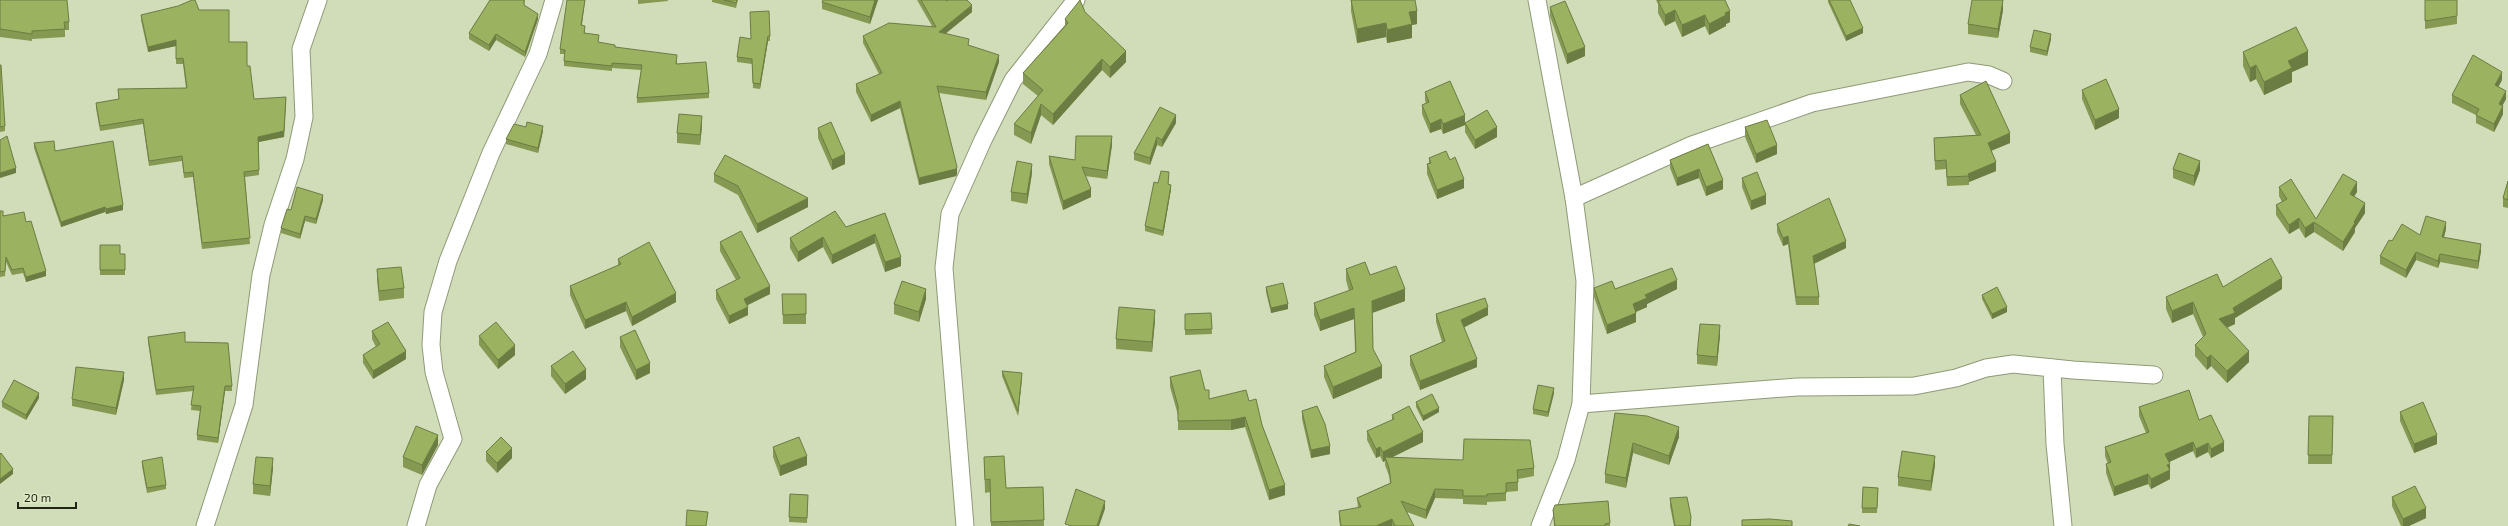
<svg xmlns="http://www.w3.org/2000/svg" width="2508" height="526" font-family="'Exo 2',sans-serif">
<rect width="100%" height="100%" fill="#d1dcb8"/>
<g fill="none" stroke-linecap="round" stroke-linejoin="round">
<g stroke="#8f9a78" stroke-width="19">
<g id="minor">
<path d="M 1537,0 L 1574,198 L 1585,281 L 1581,404 L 1566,460 L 1540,526"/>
<path d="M 1574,198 L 1692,145 L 1812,103 L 1968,72 L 1989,75 L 2003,81"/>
<path d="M 2052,368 L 2055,444 L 2063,526"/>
<path d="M 1581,404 L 1797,387 L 1914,386 L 1956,378 L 1986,368 L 2013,364 L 2073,370 L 2154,375"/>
<path d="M 205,526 L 244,405 L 261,275 L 273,225 L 295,159 L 304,117 L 301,49 L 318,0"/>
<path d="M 416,526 L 428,485 L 453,439 L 434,372 L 431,345 L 433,312 L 448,261 L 491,153 L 538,54 L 554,0"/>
<path d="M 965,526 L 944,268 L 950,214 L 983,140 L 1013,80 L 1076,0"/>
</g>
</g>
<use href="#minor" stroke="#fff" stroke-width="17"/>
</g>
<g fill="#859953">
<path d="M 0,0 L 69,22 L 69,30 L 65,30 L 65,37 L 32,39 L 32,41 L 0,37 Z"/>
<path d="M 490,0 L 525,0 L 524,5 L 538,19 L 525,57 L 496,40 L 489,51 L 469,39 L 469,33 Z"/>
<path d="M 585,0 L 582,25 L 585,31 L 585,33 L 598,42 L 615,47 L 677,60 L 677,64 L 709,93 L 709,98 L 637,103 L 637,98 L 641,70 L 612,68 L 612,71 L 564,66 L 564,54 L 560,54 L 560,49 Z"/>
<path d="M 638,0 L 668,0 L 668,1 L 638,4 Z"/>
<path d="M 712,0 L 738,0 L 736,8 L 712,2 Z"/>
<path d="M 878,0 L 870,24 L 822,9 L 822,2 Z"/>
<path d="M 917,0 L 946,0 L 972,12 L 946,33 L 969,45 L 999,62 L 986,100 L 939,93 L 957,174 L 956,176 L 919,185 L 900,108 L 871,122 L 856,92 L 856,84 L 879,74 L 863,43 L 863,36 L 932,26 Z"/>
<path d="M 1351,0 L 1415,0 L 1417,24 L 1412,25 L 1412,38 L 1387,43 L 1386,37 L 1357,43 L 1351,11 Z"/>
<path d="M 1656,0 L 1725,0 L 1730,22 L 1726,24 L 1726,26 L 1709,35 L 1705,26 L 1682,37 L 1675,21 L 1665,26 L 1658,13 L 1658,4 Z"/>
<path d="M 1828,0 L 1850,0 L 1863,33 L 1846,41 L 1828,2 Z"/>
<path d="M 2425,0 L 2457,0 L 2457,24 L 2425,29 Z"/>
<path d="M 1550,7 L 1585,56 L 1567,64 L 1550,16 Z"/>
<path d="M 199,10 L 229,42 L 247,66 L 254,99 L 286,102 L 284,137 L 259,142 L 259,175 L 245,177 L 250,244 L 202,249 L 193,177 L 184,178 L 182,161 L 149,166 L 143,124 L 100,131 L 96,108 L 96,103 L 119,99 L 118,89 L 186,88 L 183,64 L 176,64 L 176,46 L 148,52 L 141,20 L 141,15 Z"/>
<path d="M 2003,10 L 1998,38 L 1968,34 L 1968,24 Z"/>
<path d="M 1085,12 L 1126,62 L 1110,78 L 1102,70 L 1053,125 L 1041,115 L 1031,144 L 1014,135 L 1014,124 L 1038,96 L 1023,84 L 1023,73 L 1065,25 L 1065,19 Z"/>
<path d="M 770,36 L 770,41 L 768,41 L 760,89 L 753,88 L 752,64 L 737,62 L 737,57 L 751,39 Z"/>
<path d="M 2051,39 L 2047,56 L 2030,52 L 2030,47 Z"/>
<path d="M 2243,52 L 2308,65 L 2292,72 L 2292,82 L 2264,95 L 2256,79 L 2250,82 L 2243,66 Z"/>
<path d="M 0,65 L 5,126 L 5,131 L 0,132 Z"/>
<path d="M 2502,80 L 2498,87 L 2506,99 L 2502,106 L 2503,114 L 2494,132 L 2476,123 L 2476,115 L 2452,103 L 2452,95 Z"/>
<path d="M 2082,90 L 2119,118 L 2095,130 L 2082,99 Z"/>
<path d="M 1425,92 L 1465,125 L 1443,134 L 1441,129 L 1430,133 L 1422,114 L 1422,105 L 1426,103 L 1425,101 Z"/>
<path d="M 1960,95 L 2010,143 L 1991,151 L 1996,171 L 1969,182 L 1969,185 L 1947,186 L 1946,169 L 1935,170 L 1934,138 L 1976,135 L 1960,104 Z"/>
<path d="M 1176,123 L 1162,147 L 1157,145 L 1150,165 L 1134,160 L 1134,153 Z"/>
<path d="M 1465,123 L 1497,137 L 1475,149 L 1465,132 Z"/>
<path d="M 702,126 L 700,145 L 677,143 L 677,133 Z"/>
<path d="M 526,127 L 543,131 L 538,153 L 506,144 L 506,139 Z"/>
<path d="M 1745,127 L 1777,154 L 1756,163 L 1745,137 Z"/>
<path d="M 818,128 L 845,164 L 832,170 L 818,138 Z"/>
<path d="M 34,143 L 55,151 L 123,210 L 106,214 L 105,212 L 61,227 L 34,148 Z"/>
<path d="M 1708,144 L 1723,189 L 1706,196 L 1699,178 L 1677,186 L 1670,168 L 1670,160 Z"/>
<path d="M 1112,145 L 1107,179 L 1085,176 L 1091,197 L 1063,210 L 1049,164 L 1049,156 L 1075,160 Z"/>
<path d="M 1429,158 L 1450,160 L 1464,188 L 1437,199 L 1427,174 L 1427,164 L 1429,163 Z"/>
<path d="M 2173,169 L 2200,170 L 2194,186 L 2173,178 Z"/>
<path d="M 1032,173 L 1027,204 L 1011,201 L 1011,192 Z"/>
<path d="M 714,174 L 808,207 L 757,233 L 738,195 L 714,182 Z"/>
<path d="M 1169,177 L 1168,184 L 1171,189 L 1163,236 L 1145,231 L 1145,226 L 1158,183 Z"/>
<path d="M 1742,178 L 1766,204 L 1751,210 L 1742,187 Z"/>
<path d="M 2508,181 L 2508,208 L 2503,207 L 2503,198 Z"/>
<path d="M 2279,187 L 2316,219 L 2357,192 L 2354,196 L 2365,213 L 2355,228 L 2355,232 L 2343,251 L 2314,232 L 2305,238 L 2299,228 L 2289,234 L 2276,215 L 2276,205 L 2282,202 L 2279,196 Z"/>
<path d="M 323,200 L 316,224 L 305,221 L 300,239 L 281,233 L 281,228 L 291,210 Z"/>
<path d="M 0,211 L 3,216 L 26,222 L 46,276 L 26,282 L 23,273 L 12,275 L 6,262 L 5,276 L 0,277 Z"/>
<path d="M 885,213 L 901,266 L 885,272 L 875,243 L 832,264 L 823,247 L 798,262 L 790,248 L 790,238 L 846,227 Z"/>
<path d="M 1777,224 L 1846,248 L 1814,264 L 1819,297 L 1819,305 L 1796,305 L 1788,244 L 1783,246 L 1777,232 Z"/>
<path d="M 2446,229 L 2444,237 L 2481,251 L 2478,269 L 2440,262 L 2438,268 L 2416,260 L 2406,278 L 2380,264 L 2380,256 L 2420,235 Z"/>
<path d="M 720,242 L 770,294 L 747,305 L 748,315 L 729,324 L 716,299 L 716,290 L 736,280 L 720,251 Z"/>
<path d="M 100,245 L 120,254 L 125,254 L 125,275 L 100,275 Z"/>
<path d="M 618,259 L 676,302 L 632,326 L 626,311 L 585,329 L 570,295 L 570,286 L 618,266 Z"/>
<path d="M 377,269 L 404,288 L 404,298 L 379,301 L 377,279 Z"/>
<path d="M 1346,269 L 1370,275 L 1405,301 L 1372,313 L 1373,349 L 1382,378 L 1333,399 L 1324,377 L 1324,366 L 1355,352 L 1354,319 L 1320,331 L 1314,315 L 1314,303 L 1349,291 L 1346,280 Z"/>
<path d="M 1266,287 L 1288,309 L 1271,313 L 1266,292 Z"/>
<path d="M 2223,287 L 2282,289 L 2235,318 L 2235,324 L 2227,328 L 2249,362 L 2227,383 L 2211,366 L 2207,370 L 2195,356 L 2195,345 L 2203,337 L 2193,314 L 2172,323 L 2166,309 L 2166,297 Z"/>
<path d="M 1594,288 L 1615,289 L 1677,289 L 1647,304 L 1647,307 L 1636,312 L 1636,322 L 1607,334 L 1594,297 Z"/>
<path d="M 782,294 L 806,294 L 806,324 L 783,324 Z"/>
<path d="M 1982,295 L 2007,312 L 1992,319 L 1982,299 Z"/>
<path d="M 926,299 L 919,322 L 894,314 L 894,304 Z"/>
<path d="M 1211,313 L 1212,334 L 1185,335 L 1185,314 Z"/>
<path d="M 1436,314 L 1488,315 L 1464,327 L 1477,367 L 1420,390 L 1410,365 L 1410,356 L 1442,342 L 1436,322 Z"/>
<path d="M 1155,320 L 1152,352 L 1116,349 L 1116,339 Z"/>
<path d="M 372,331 L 406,359 L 373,379 L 363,363 L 363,355 L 376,347 L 372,339 Z"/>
<path d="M 1720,335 L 1717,366 L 1697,364 L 1697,355 Z"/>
<path d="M 479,336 L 515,355 L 498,369 L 479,345 Z"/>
<path d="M 148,337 L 185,342 L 232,386 L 232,391 L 225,391 L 218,443 L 197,440 L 197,435 L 200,411 L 191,410 L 193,391 L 156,395 L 148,342 Z"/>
<path d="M 620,337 L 650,373 L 636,380 L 620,347 Z"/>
<path d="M 551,366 L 586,379 L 565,394 L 551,376 Z"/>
<path d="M 1002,371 L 1022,378 L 1018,416 L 1002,376 Z"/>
<path d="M 1170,377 L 1205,390 L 1209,399 L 1249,401 L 1262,425 L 1285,495 L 1269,500 L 1245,427 L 1231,430 L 1178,430 L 1178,415 L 1170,387 Z"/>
<path d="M 124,380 L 116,415 L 72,406 L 72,399 Z"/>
<path d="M 1554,393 L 1548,417 L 1533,414 L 1533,409 Z"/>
<path d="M 39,398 L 26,420 L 2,407 L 2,402 Z"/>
<path d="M 1416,402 L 1439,412 L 1423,421 L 1416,407 Z"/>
<path d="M 2139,407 L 2199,420 L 2224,451 L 2211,458 L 2208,452 L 2196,458 L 2193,451 L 2169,462 L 2170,473 L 2170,479 L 2151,489 L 2148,484 L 2114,496 L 2106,473 L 2106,464 L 2108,464 L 2105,456 L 2105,447 L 2146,433 L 2139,416 Z"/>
<path d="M 1302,411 L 1330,454 L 1311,458 L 1302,419 Z"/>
<path d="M 2400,412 L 2437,444 L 2414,453 L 2400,421 Z"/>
<path d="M 1615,413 L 1679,437 L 1669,465 L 1633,453 L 1626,488 L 1605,483 L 1605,474 Z"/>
<path d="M 1392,415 L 1423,442 L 1393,457 L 1534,468 L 1534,476 L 1518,479 L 1518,491 L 1506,492 L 1506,501 L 1487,502 L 1487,505 L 1463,504 L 1463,499 L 1435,498 L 1426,519 L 1407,512 L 1414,526 L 1340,526 L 1339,519 L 1339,511 L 1358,508 L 1357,498 L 1390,483 L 1389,476 L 1385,465 L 1385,461 L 1383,462 L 1380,456 L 1376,458 L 1367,440 L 1367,431 L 1392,420 Z"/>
<path d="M 2309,416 L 2333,416 L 2332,464 L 2308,464 Z"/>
<path d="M 438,445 L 422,475 L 403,467 L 403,457 Z"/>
<path d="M 773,447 L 807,465 L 780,476 L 773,457 Z"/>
<path d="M 486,452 L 512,458 L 497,473 L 486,461 Z"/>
<path d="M 984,457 L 1006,488 L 1043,487 L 1044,526 L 991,526 L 990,492 L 985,493 Z"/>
<path d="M 142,461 L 166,485 L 166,489 L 147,493 L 142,466 Z"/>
<path d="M 1935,465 L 1931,491 L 1898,486 L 1898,477 Z"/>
<path d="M 273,468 L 270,496 L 253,494 L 253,484 Z"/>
<path d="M 1863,487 L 1878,488 L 1877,513 L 1862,513 Z"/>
<path d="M 790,494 L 808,495 L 807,523 L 789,522 Z"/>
<path d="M 2392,497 L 2426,518 L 2409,526 L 2401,526 L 2392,506 Z"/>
<path d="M 1670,498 L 1691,517 L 1691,526 L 1674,526 L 1670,506 Z"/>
<path d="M 1608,501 L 1610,526 L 1554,526 L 1553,510 Z"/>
</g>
<g fill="#6c7d43">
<path d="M 585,0 L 581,30 L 581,25 Z"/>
<path d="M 875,0 L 878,0 L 870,24 L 870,17 Z"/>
<path d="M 2003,0 L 2003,10 L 1998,38 L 1998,29 Z"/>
<path d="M 972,5 L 972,12 L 939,39 L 939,32 Z"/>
<path d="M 1675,10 L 1675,21 L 1665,26 L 1665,15 Z"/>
<path d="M 1417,11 L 1417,24 L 1412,25 L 1412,38 L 1387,43 L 1387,30 L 1409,12 Z"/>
<path d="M 1730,11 L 1730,22 L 1726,24 L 1726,26 L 1709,35 L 1709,24 L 1725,13 Z"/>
<path d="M 538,14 L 538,19 L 525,57 L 525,52 Z"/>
<path d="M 1705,15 L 1705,26 L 1682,37 L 1682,25 Z"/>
<path d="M 1386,23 L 1386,37 L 1357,43 L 1357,29 Z"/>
<path d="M 1863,28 L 1863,33 L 1846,41 L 1846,36 Z"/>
<path d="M 496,34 L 496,40 L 489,51 L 489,45 Z"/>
<path d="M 2051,34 L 2051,39 L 2047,56 L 2047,51 Z"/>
<path d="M 768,36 L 768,41 L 760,89 L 760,84 Z"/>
<path d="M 176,40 L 176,46 L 148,52 L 148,47 Z"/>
<path d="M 1585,47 L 1585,56 L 1567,64 L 1567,54 Z"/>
<path d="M 1126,51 L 1126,62 L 1110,78 L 1110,67 Z"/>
<path d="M 2308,51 L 2308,65 L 2292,72 L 2292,82 L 2264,95 L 2264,82 L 2288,61 Z"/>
<path d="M 999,55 L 999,62 L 986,100 L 986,92 Z"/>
<path d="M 1102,59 L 1102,70 L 1053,125 L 1053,114 Z"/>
<path d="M 2256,65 L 2256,79 L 2250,82 L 2250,68 Z"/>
<path d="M 2502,72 L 2502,80 L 2495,93 L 2495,85 Z"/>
<path d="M 2506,91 L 2506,99 L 2499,112 L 2499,104 Z"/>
<path d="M 286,97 L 284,137 L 258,142 L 258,137 Z"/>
<path d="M 900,101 L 900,108 L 871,122 L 871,115 Z"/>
<path d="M 1041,104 L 1041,115 L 1031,144 L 1031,133 Z"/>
<path d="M 2503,106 L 2503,114 L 2494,132 L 2494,124 Z"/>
<path d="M 2119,109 L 2119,118 L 2095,130 L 2095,120 Z"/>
<path d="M 1176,115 L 1176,123 L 1162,147 L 1162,140 Z"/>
<path d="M 1465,115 L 1465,125 L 1443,134 L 1443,124 Z"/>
<path d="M 702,116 L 702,126 L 700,145 L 700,135 Z"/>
<path d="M 1441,119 L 1441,129 L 1430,133 L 1430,124 Z"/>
<path d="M 543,126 L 543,131 L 538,153 L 538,148 Z"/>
<path d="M 1497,127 L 1497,137 L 1475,149 L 1475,140 Z"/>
<path d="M 2010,133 L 2010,143 L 1988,152 L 1988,143 Z"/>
<path d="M 1112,136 L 1112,145 L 1107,179 L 1107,171 Z"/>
<path d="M 1157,137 L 1157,145 L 1150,165 L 1150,158 Z"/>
<path d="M 1777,145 L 1777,154 L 1756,163 L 1756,154 Z"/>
<path d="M 845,154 L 845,164 L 832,170 L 832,160 Z"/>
<path d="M 2200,161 L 2200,170 L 2194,186 L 2194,176 Z"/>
<path d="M 1996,162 L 1996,171 L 1969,182 L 1968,174 Z"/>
<path d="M 1032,164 L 1032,173 L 1027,204 L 1027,194 Z"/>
<path d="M 957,167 L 957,174 L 956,176 L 919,185 L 919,178 Z"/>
<path d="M 16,168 L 16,173 L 0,178 L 0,173 Z"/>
<path d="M 1699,169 L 1699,178 L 1677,186 L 1677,178 Z"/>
<path d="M 1464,179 L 1464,188 L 1437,199 L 1437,190 Z"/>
<path d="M 1723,180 L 1723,189 L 1706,196 L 1706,187 Z"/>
<path d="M 2357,182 L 2357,192 L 2350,203 L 2350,194 Z"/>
<path d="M 1171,185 L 1171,189 L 1163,236 L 1163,231 Z"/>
<path d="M 1091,189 L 1091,197 L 1063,210 L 1063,201 Z"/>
<path d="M 323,195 L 323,200 L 316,224 L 316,219 Z"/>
<path d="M 1766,195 L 1766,204 L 1751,210 L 1751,201 Z"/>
<path d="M 808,198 L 808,207 L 757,233 L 757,224 Z"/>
<path d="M 2365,203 L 2365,213 L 2355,228 L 2355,232 L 2343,251 L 2343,242 L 2354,222 Z"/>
<path d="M 123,205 L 123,210 L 106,214 L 106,209 Z"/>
<path d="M 105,207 L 105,212 L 61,227 L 61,222 Z"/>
<path d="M 305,216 L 305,221 L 300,239 L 300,234 Z"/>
<path d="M 2299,218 L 2299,228 L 2289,234 L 2289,225 Z"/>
<path d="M 2314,222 L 2314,232 L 2305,238 L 2305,228 Z"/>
<path d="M 2446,222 L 2446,229 L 2442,244 L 2442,237 Z"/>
<path d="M 875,234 L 875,243 L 832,264 L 832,255 Z"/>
<path d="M 1788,236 L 1788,244 L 1783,246 L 1783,238 Z"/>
<path d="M 823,237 L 823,247 L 798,262 L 798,252 Z"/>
<path d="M 1846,241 L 1846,248 L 1813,264 L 1813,256 Z"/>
<path d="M 2481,244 L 2481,251 L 2478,269 L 2478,261 Z"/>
<path d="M 2416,252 L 2416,260 L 2406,278 L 2406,270 Z"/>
<path d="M 2440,254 L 2440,262 L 2438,268 L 2438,261 Z"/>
<path d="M 901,257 L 901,266 L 885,272 L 885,262 Z"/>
<path d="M 46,271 L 46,276 L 26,282 L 26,277 Z"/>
<path d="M 2282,278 L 2282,289 L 2235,318 L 2235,324 L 2219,331 L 2219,319 L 2233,308 Z"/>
<path d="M 1677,280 L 1677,289 L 1647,304 L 1647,307 L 1633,313 L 1633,304 L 1645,295 Z"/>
<path d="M 770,286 L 770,294 L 744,307 L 744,299 Z"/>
<path d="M 926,289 L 926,299 L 919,322 L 919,312 Z"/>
<path d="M 1405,289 L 1405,301 L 1372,313 L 1372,301 Z"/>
<path d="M 676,293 L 676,302 L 632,326 L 632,317 Z"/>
<path d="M 626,302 L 626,311 L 585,329 L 585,320 Z"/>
<path d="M 2193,302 L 2193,314 L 2172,323 L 2172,311 Z"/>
<path d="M 1288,304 L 1288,309 L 1271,313 L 1271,308 Z"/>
<path d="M 748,307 L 748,315 L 729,324 L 729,316 Z"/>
<path d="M 1488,307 L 1488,315 L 1461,329 L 1461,320 Z"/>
<path d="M 2007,307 L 2007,312 L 1992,319 L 1992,314 Z"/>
<path d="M 1354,308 L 1354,319 L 1320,331 L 1320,320 Z"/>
<path d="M 1155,310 L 1155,320 L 1152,352 L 1152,342 Z"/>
<path d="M 1636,313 L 1636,322 L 1607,334 L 1607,325 Z"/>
<path d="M 1720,325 L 1720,335 L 1717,366 L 1717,357 Z"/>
<path d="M 515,345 L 515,355 L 498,369 L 498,360 Z"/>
<path d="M 406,351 L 406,359 L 373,379 L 373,371 Z"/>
<path d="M 2249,351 L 2249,362 L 2227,383 L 2227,371 Z"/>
<path d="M 2211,355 L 2211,366 L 2207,370 L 2207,358 Z"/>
<path d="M 1477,359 L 1477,367 L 1420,390 L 1420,381 Z"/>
<path d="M 650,363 L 650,373 L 636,380 L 636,370 Z"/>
<path d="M 1382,366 L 1382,378 L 1333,399 L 1333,387 Z"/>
<path d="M 586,369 L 586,379 L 565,394 L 565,384 Z"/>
<path d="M 124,372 L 124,380 L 116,415 L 116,408 Z"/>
<path d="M 1022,373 L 1022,378 L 1018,416 L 1018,411 Z"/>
<path d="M 225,386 L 225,391 L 218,443 L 218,438 Z"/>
<path d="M 1554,388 L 1554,393 L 1548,417 L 1548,412 Z"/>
<path d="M 39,393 L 39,398 L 26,420 L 26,415 Z"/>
<path d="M 1439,408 L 1439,412 L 1423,421 L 1423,416 Z"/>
<path d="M 1245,417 L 1245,427 L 1231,430 L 1231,420 Z"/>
<path d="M 1679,427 L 1679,437 L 1669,465 L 1669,456 Z"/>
<path d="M 1423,432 L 1423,442 L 1386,460 L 1385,457 L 1385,461 L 1383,462 L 1383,452 Z"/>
<path d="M 438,435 L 438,445 L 422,475 L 422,465 Z"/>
<path d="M 2437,435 L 2437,444 L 2414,453 L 2414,444 Z"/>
<path d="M 2193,442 L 2193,451 L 2165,464 L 2165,454 Z"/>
<path d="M 2224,442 L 2224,451 L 2211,458 L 2211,449 Z"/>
<path d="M 1633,443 L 1633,453 L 1626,488 L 1626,478 Z"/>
<path d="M 2208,443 L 2208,452 L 2196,458 L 2196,449 Z"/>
<path d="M 1330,446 L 1330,454 L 1311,458 L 1311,450 Z"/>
<path d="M 1380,447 L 1380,456 L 1376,458 L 1376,449 Z"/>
<path d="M 512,448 L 512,458 L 497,473 L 497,463 Z"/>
<path d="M 807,456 L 807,465 L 780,476 L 780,466 Z"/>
<path d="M 1935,456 L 1935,465 L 1931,491 L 1931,481 Z"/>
<path d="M 273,458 L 273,468 L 270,496 L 270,486 Z"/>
<path d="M 2170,464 L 2170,479 L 2151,489 L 2151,479 L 2167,465 Z"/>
<path d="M 13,469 L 13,474 L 0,484 L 0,479 Z"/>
<path d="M 2148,474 L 2148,484 L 2114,496 L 2114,487 Z"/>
<path d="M 1285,485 L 1285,495 L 1269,500 L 1269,490 Z"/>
<path d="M 1435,489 L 1435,498 L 1426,519 L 1426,510 Z"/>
<path d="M 1105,501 L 1105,509 L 1099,526 L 1097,526 Z"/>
<path d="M 2426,508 L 2426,518 L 2409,526 L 2403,526 L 2403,519 Z"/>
<path d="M 1392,519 L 1392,526 L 1376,526 Z"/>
</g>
<g fill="#9bb260" stroke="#6c7d43">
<path d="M 0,0 L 67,0 L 69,22 L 64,22 L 65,29 L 32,31 L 32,34 L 0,29 Z"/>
<path d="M 192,0 L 195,0 L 199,10 L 229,10 L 229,42 L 247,42 L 247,66 L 250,66 L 254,99 L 286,97 L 284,131 L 258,137 L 259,170 L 244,172 L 250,238 L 202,243 L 193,172 L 184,173 L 182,156 L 149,161 L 143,119 L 100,126 L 96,103 L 119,99 L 118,89 L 187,88 L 183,58 L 176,59 L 176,40 L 148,47 L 141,15 L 178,6 Z"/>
<path d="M 490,0 L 524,0 L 524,5 L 538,14 L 525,52 L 496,34 L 489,45 L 469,33 Z"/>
<path d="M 567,0 L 585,0 L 581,25 L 585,26 L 584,33 L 599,35 L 598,42 L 615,45 L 615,47 L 677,55 L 676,64 L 706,62 L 709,93 L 637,98 L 642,65 L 612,63 L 612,66 L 564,61 L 565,50 L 560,49 Z"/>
<path d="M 724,0 L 737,0 L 736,3 Z"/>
<path d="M 823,0 L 875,0 L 870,17 L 822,2 Z"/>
<path d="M 921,0 L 946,0 L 947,1 L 947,0 L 967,0 L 972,5 L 939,32 L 969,39 L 968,45 L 999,55 L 986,92 L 937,86 L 957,167 L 956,169 L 919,178 L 900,101 L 871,115 L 856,84 L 882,73 L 863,36 L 889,23 L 936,27 Z"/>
<path d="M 1080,0 L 1085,12 L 1126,51 L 1110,67 L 1102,59 L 1053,114 L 1041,104 L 1031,133 L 1014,124 L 1043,90 L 1023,73 L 1068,23 L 1065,19 Z"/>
<path d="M 1351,0 L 1415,0 L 1417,11 L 1409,12 L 1412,24 L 1387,30 L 1386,23 L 1357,29 Z"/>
<path d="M 1661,0 L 1725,0 L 1730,11 L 1725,13 L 1726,15 L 1709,24 L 1705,15 L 1682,25 L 1675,10 L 1665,15 L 1658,1 Z"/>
<path d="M 1829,0 L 1850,0 L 1863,28 L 1846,36 Z"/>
<path d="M 1972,0 L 2003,0 L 1998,29 L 1968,24 Z"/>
<path d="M 2425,0 L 2457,0 L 2457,16 L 2425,21 Z"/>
<path d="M 1565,1 L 1585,47 L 1567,54 L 1550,7 Z"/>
<path d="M 769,11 L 770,36 L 768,36 L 760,84 L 753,83 L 752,59 L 737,57 L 740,37 L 751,39 L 750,12 Z"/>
<path d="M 2296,27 L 2308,51 L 2288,61 L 2292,68 L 2264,82 L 2256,65 L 2250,68 L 2243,52 Z"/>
<path d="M 2034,30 L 2051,34 L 2047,51 L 2030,47 Z"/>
<path d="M 2473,55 L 2502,72 L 2495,85 L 2506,91 L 2499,104 L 2503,106 L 2494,124 L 2476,115 L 2479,109 L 2452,95 Z"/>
<path d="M 0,65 L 1,65 L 5,126 L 0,127 Z"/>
<path d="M 2106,79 L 2119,109 L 2095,120 L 2082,90 Z"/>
<path d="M 1450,81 L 1465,115 L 1443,124 L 1441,119 L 1430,124 L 1422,105 L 1429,102 L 1425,92 Z"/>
<path d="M 1986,81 L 2010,133 L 1988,143 L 1996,162 L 1968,174 L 1969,176 L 1947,177 L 1946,160 L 1935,161 L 1934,138 L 1981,135 L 1960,95 Z"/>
<path d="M 1160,107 L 1176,115 L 1162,140 L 1157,137 L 1150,158 L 1134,153 Z"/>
<path d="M 1487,110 L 1497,127 L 1475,140 L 1465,123 Z"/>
<path d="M 679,114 L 702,116 L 700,135 L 677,133 Z"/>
<path d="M 1767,120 L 1777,145 L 1756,154 L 1745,127 Z"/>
<path d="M 527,122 L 543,126 L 538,148 L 506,139 L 514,124 L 526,127 Z"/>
<path d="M 831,122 L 845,154 L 832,160 L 818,128 Z"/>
<path d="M 7,136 L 16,168 L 0,173 L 0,140 Z"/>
<path d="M 1076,136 L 1112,136 L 1107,171 L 1082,167 L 1091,189 L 1063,201 L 1049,156 L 1075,160 Z"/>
<path d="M 54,141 L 55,151 L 113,141 L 123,205 L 106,209 L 105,207 L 61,222 L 34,143 Z"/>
<path d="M 1708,144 L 1723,180 L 1706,187 L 1699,169 L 1677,178 L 1670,160 Z"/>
<path d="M 1446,151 L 1450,160 L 1455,157 L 1464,179 L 1437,190 L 1427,164 L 1431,163 L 1429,158 Z"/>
<path d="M 2179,153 L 2200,161 L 2194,176 L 2173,169 Z"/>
<path d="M 725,155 L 808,198 L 757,224 L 738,186 L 714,174 Z"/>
<path d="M 1017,161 L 1032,164 L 1027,194 L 1011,192 Z"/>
<path d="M 1161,171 L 1169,172 L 1168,184 L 1171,185 L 1163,231 L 1145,226 L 1154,182 L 1158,183 Z"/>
<path d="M 1757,172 L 1766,195 L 1751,201 L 1742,178 Z"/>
<path d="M 2343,174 L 2357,182 L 2350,194 L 2365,203 L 2354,222 L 2355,223 L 2343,242 L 2314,222 L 2305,228 L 2299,218 L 2289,225 L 2276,205 L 2287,199 L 2279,187 L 2291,179 L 2316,219 Z"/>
<path d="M 2508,181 L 2508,200 L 2503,198 Z"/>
<path d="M 297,187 L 323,195 L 316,219 L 305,216 L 300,234 L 281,228 L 287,209 L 291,210 Z"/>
<path d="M 1829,198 L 1846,241 L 1813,256 L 1819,297 L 1796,297 L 1788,236 L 1783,238 L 1777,224 Z"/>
<path d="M 0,211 L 3,211 L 3,216 L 24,212 L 26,222 L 31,221 L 46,271 L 26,277 L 23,268 L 12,270 L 6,257 L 5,271 L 0,272 Z"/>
<path d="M 835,211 L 846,227 L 885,213 L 901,257 L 885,262 L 875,234 L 832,255 L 823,237 L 798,252 L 790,238 Z"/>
<path d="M 2426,216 L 2446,222 L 2442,237 L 2481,244 L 2478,261 L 2440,254 L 2438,261 L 2416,252 L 2406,270 L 2380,256 L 2389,240 L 2392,241 L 2402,224 L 2420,235 Z"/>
<path d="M 741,231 L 770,286 L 744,299 L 748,307 L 729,316 L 716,290 L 740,278 L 720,242 Z"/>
<path d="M 649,242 L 676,293 L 632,317 L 626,302 L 585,320 L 570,286 L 621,264 L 618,259 Z"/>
<path d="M 100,245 L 120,245 L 120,254 L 125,254 L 125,270 L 100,270 Z"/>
<path d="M 2271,258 L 2282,278 L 2233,308 L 2235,313 L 2219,319 L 2249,351 L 2227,371 L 2211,355 L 2207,358 L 2195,345 L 2206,334 L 2193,302 L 2172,311 L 2166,297 L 2217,274 L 2223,287 Z"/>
<path d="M 1365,262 L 1370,275 L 1396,266 L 1405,289 L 1372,301 L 1373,349 L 1382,366 L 1333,387 L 1324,366 L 1356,352 L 1354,308 L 1320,320 L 1314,303 L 1353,289 L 1346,269 Z"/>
<path d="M 401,267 L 404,288 L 379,291 L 377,269 Z"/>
<path d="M 1672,268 L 1677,280 L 1645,295 L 1647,298 L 1633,304 L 1636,313 L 1607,325 L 1594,288 L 1612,281 L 1615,289 Z"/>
<path d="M 902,281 L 926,289 L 919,312 L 894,304 Z"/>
<path d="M 1283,283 L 1288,304 L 1271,308 L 1266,287 Z"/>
<path d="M 1997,287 L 2007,307 L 1992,314 L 1982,295 Z"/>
<path d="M 782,294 L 806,294 L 806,314 L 783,315 Z"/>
<path d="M 1485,298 L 1488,307 L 1461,320 L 1477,359 L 1420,381 L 1410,356 L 1445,341 L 1436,314 Z"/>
<path d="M 1119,307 L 1155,310 L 1152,342 L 1116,339 Z"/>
<path d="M 1211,313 L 1212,329 L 1185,330 L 1185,314 Z"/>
<path d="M 388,322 L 406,351 L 373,371 L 363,355 L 380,344 L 372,331 Z"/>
<path d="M 496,322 L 515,345 L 498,360 L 479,336 Z"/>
<path d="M 1700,324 L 1720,325 L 1717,357 L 1697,355 Z"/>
<path d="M 635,330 L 650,363 L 636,370 L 620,337 Z"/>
<path d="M 185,332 L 185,342 L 228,343 L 232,386 L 225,386 L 218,438 L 197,435 L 201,406 L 191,405 L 194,386 L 156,390 L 148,337 Z"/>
<path d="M 573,351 L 586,369 L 565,384 L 551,366 Z"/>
<path d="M 76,367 L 124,372 L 116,408 L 72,399 Z"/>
<path d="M 1200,370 L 1205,390 L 1209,390 L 1209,399 L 1246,390 L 1249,401 L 1256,399 L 1262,425 L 1285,485 L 1269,490 L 1245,417 L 1231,420 L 1178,421 L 1178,406 L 1170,377 Z"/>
<path d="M 1002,371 L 1022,373 L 1018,411 Z"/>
<path d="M 14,380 L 39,393 L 26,415 L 2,402 Z"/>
<path d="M 1538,385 L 1554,388 L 1548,412 L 1533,409 Z"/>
<path d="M 2189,390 L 2199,420 L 2211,415 L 2224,442 L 2211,449 L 2208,443 L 2196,449 L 2193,442 L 2165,454 L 2170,464 L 2167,465 L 2170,470 L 2151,479 L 2148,474 L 2114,487 L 2106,464 L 2111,462 L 2105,447 L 2149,432 L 2139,407 Z"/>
<path d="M 1432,394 L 1439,408 L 1423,416 L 1416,402 Z"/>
<path d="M 2423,402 L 2437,435 L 2414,444 L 2400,412 Z"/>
<path d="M 1317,406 L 1325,424 L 1330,446 L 1311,450 L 1302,411 Z"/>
<path d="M 1409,406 L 1423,432 L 1383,452 L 1380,447 L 1376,449 L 1367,431 L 1394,419 L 1392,415 Z"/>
<path d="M 1615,413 L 1647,416 L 1679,427 L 1669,456 L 1633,443 L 1626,478 L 1605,474 Z"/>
<path d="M 2309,416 L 2333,416 L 2332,455 L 2308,455 Z"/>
<path d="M 416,426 L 438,435 L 422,465 L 403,457 Z"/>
<path d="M 501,437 L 512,448 L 497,463 L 486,452 Z"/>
<path d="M 799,437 L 807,456 L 780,466 L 773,447 Z"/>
<path d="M 1464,439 L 1530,440 L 1534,468 L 1517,470 L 1518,482 L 1506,483 L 1506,493 L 1487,494 L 1487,496 L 1463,496 L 1463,490 L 1435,489 L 1426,510 L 1401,501 L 1414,526 L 1395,526 L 1392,519 L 1376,526 L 1341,526 L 1339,511 L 1361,507 L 1357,498 L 1391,483 L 1389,468 L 1385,457 L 1463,460 Z"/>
<path d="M 1902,451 L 1935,456 L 1931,481 L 1898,477 Z"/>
<path d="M 1,453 L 13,469 L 0,479 L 0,454 Z"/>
<path d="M 1004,456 L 1006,488 L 1043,487 L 1044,520 L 991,522 L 990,479 L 985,480 L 984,457 Z"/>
<path d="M 162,457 L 166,485 L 147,488 L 142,461 Z"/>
<path d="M 256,457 L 273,458 L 270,486 L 253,484 Z"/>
<path d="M 2415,486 L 2426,508 L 2403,519 L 2392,497 Z"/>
<path d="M 1863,487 L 1878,488 L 1877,508 L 1862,508 Z"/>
<path d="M 1076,489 L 1105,501 L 1097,526 L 1072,526 L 1065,524 Z"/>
<path d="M 790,494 L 808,495 L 807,518 L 789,517 Z"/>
<path d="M 1687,497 L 1691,517 L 1690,526 L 1675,526 L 1670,498 Z"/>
<path d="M 1608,501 L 1610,523 L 1605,524 L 1604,526 L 1555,526 L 1553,510 L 1555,505 Z"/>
<path d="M 687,510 L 708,512 L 706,526 L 686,526 Z"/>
<path d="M 1770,519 L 1792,521 L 1792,526 L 1742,526 L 1742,520 Z"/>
<path d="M 1849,524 L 1860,526 L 1848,526 Z"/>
</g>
<path d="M18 502v6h58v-6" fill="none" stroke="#212517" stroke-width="2"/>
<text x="24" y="502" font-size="12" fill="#212517" stroke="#dee9c5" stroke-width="3" paint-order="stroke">20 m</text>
</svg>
